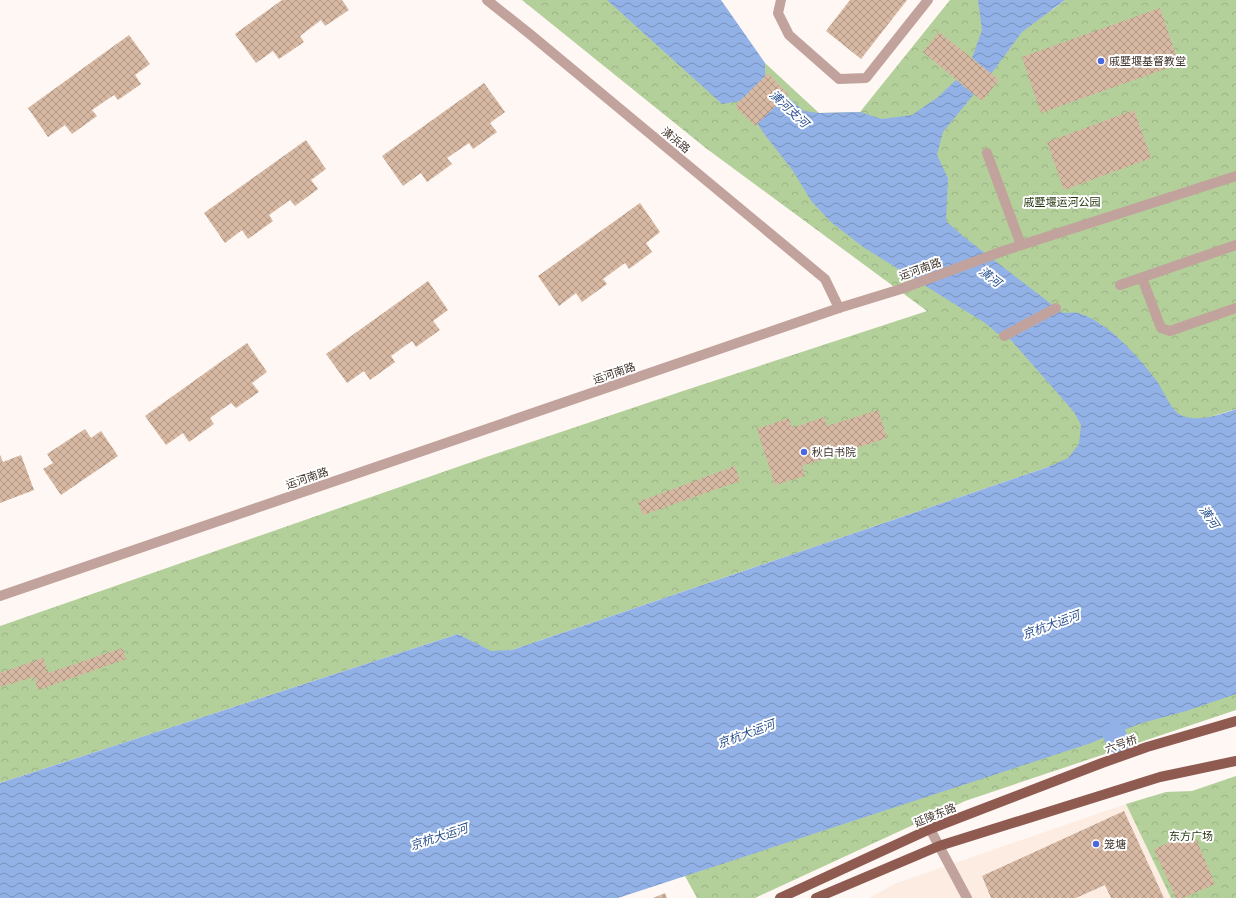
<svg xmlns="http://www.w3.org/2000/svg" width="1236" height="898" font-family="Poppins,'Noto Sans SC',sans-serif">
  <style>
    .built { fill: #fcece2 }
    .park { fill: url(#park-crowns) }
    .water { fill: url(#water-waves) }
    .lines { fill: none; stroke-linecap: round; stroke-linejoin: round }
    .canal { stroke: #92b2e7; stroke-width: 23 }
    .building { fill: url(#building-cross-hatch) }
    .minor { stroke: #c2a29c; stroke-width: 10 }
    .major { stroke: #8f5b51; stroke-width: 10 }
    .poi-dot { fill: #4a68dc; stroke: #fff; stroke-width: 1.5 }
    .labels { text-anchor: middle; stroke-width: 4; stroke-linejoin: round; paint-order: stroke }
    .poi-label { font-size: 11px; fill: #3f332b; stroke: #fff; text-anchor: start }
    .street-label { font-size: 11px; fill: #3f332b; stroke: #fff }
    .park-label { font-size: 11px; fill: #1e3006; stroke: #fff }
    .water-label { font-size: 12px; font-style: italic; fill: #2b5191; stroke: #fff }
  </style>
  <defs>
    <pattern id="park-crowns" width="20" height="18" patternUnits="userSpaceOnUse"><rect width="20" height="18" fill="#b3d09a"/><path d="M2 6a3 3 0 1 1 6 0M12 15a3 3 0 1 1 6 0" fill="none" stroke="#9bb385"/></pattern>
    <pattern id="water-waves" width="16" height="10" patternUnits="userSpaceOnUse"><rect width="16" height="10" fill="#92b2e7"/><path d="M0 5q4-4 8 0t8 0" fill="none" stroke="#7991bb"/></pattern>
    <pattern id="building-cross-hatch" width="8" height="8" patternUnits="userSpaceOnUse"><rect width="8" height="8" fill="#d7b8a3"/><path d="M0 0l8 8M0 8l8-8" fill="none" stroke="#b09685"/></pattern>
  </defs>
  <rect width="100%" height="100%" fill="#fef7f3"/>
  <path class="built" d="M1126 804 1171 898H869L897 883Z"/>
  <g class="park">
    <path d="M522 0H687L765 63 819 113 860 112 950 0H997L1052 10 1065 0H1236V409L1048 467 512 650 491 652 458 634 0 783V626L489 456 689 389 927 311 707 149Z"/>
    <path d="M1236 686V710L965 801 755 898H697L685 876Z"/>
    <path d="M1236 776V898H1171L1126 804 1166 792 1192 791Z"/>
  </g>
  <g class="water">
    <path d="M607 0H721L765 63V77L740 101 722 104Z"/>
    <path d="M978 0H1065L1022 32 991 74 972 58 982 30Z"/>
    <path d="M956 80 974 94 943 132 937 155 948 178 946 221 964 237 1063 313C1068 313 1074 312 1078 313 1108 322 1138 356 1156 380 1163 389 1171 412 1183 416 1200 422 1219 415 1236 409V694L1186 711 1142 723 1088 744 618 898H0V783L458 634 491 651 512 650 1048 467 1068 458 1079 444 1081 425 1074 412 1011 340 997 333 985 323 863 247 831 222 812 202 793 171 765 135 757 123 786 96 804 111 819 113 860 112 882 119 912 115 938 97Z"/>
  </g>
  <g class="lines">
    <path class="canal" d="M1114 734 1118 742"/>
  </g>
  <g class="building">
    <path d="M282 0H342L349 10 325 26 321 20 300 36 304 42 279 59 273 51 256 63 235 34Z"/>
    <path d="M850 0H907L861 59 826 31Z"/>
    <path d="M1160 8 1179 64 1041 113 1022 57Z"/>
    <path d="M939 32 999 80 982 101 923 52Z"/>
    <path d="M129 35 150 64 135 75 141 84 118 100 114 95 92 110 97 116 72 134 65 125 48 137 28 108Z"/>
    <path d="M768 73 788 94 755 126 735 106Z"/>
    <path d="M484 83 505 112 490 123 497 132 473 149 469 143 447 158 452 164 427 182 421 173 403 186 382 156Z"/>
    <path d="M1134 110 1151 158 1064 190 1047 142Z"/>
    <path d="M306 140 326 169 311 180 318 189 295 206 290 200 269 215 273 221 248 239 242 230 225 243 204 213Z"/>
    <path d="M640 203 660 232 646 243 652 252 629 269 625 263 603 279 607 284 582 302 576 293 559 306 538 276Z"/>
    <path d="M428 281 448 310 433 321 440 330 416 347 412 341 391 356 395 362 370 380 364 371 347 383 326 354Z"/>
    <path d="M247 343 267 372 252 383 259 392 236 408 231 403 210 418 214 424 189 442 183 433 166 445 145 416Z"/>
    <path d="M878 410 887 438 802 466 805 476 775 485 757 429 789 418 792 428 824 417 827 426Z"/>
    <path d="M85 429 91 438 101 431 118 456 61 495 43 469 53 463 47 454Z"/>
    <path d="M0 455 3 462 21 455 34 490 0 503Z"/>
    <path d="M735 466 740 481 643 515 638 502Z"/>
    <path d="M122 648 126 659 38 690 34 677 0 687V673L43 658 48 673Z"/>
    <path d="M1124 811 1164 898H1111L1105 885 1076 898H991L982 876Z"/>
    <path d="M1193 832 1215 884 1183 898H1176L1154 849Z"/>
    <path d="M665 893 667 898H653Z"/>
  </g>
  <g class="lines">
    <g class="minor">
      <path d="M487 0 531 35 825 279 839 308"/>
      <path d="M781 0 778 13 789 35 839 79 866 78 928 0"/>
      <path d="M987 153 1021 245"/>
      <path d="M1142 278 1161 328 1170 331 1236 308"/>
      <path d="M1120 285 1236 245"/>
      <path d="M1004 336 1056 308"/>
      <path d="M0 596 839 308 901 289 1003 251 1236 176"/>
      <path d="M930 829 967 898"/>
    </g>
    <g class="major">
      <path d="M780 898 930 829 1102 763 1147 747 1236 721"/>
      <path d="M816 898 939 846 1160 777 1236 761"/>
    </g>
  </g>
  <g class="poi-dot">
    <circle cx="1101" cy="61" r="4"/>
    <circle cx="804" cy="452" r="4"/>
    <circle cx="1096" cy="844" r="4"/>
  </g>
  <g class="labels">
    <g class="poi-label">
      <text x="1109" y="65">戚墅堰基督教堂</text>
      <text x="812" y="456">秋白书院</text>
      <text x="1104" y="848">笼塘</text>
    </g>
    <g class="street-label">
      <text transform="translate(676 140) rotate(40)" y="4">潢浜路</text>
      <text transform="translate(920 269) rotate(-20)" y="4">运河南路</text>
      <text transform="translate(614 373) rotate(-19)" y="4">运河南路</text>
      <text transform="translate(307 478) rotate(-19)" y="4">运河南路</text>
      <text transform="translate(1121 744) rotate(-19)" y="4">六号桥</text>
      <text transform="translate(935 815) rotate(-22)" y="4">延陵东路</text>
    </g>
    <g class="park-label">
      <text x="1062" y="206">戚墅堰运河公园</text>
      <text x="1191" y="840">东方广场</text>
    </g>
    <g class="water-label">
      <text transform="translate(789 109) rotate(43)" y="4">潢河支河</text>
      <text transform="translate(990 277) rotate(37)" y="4">潢河</text>
      <text transform="translate(1209 517) rotate(56)" y="4">潢河</text>
      <text transform="translate(1051 625) rotate(-20)" y="4">京杭大运河</text>
      <text transform="translate(746 734) rotate(-20)" y="4">京杭大运河</text>
      <text transform="translate(439 837) rotate(-18)" y="4">京杭大运河</text>
    </g>
  </g>
</svg>
